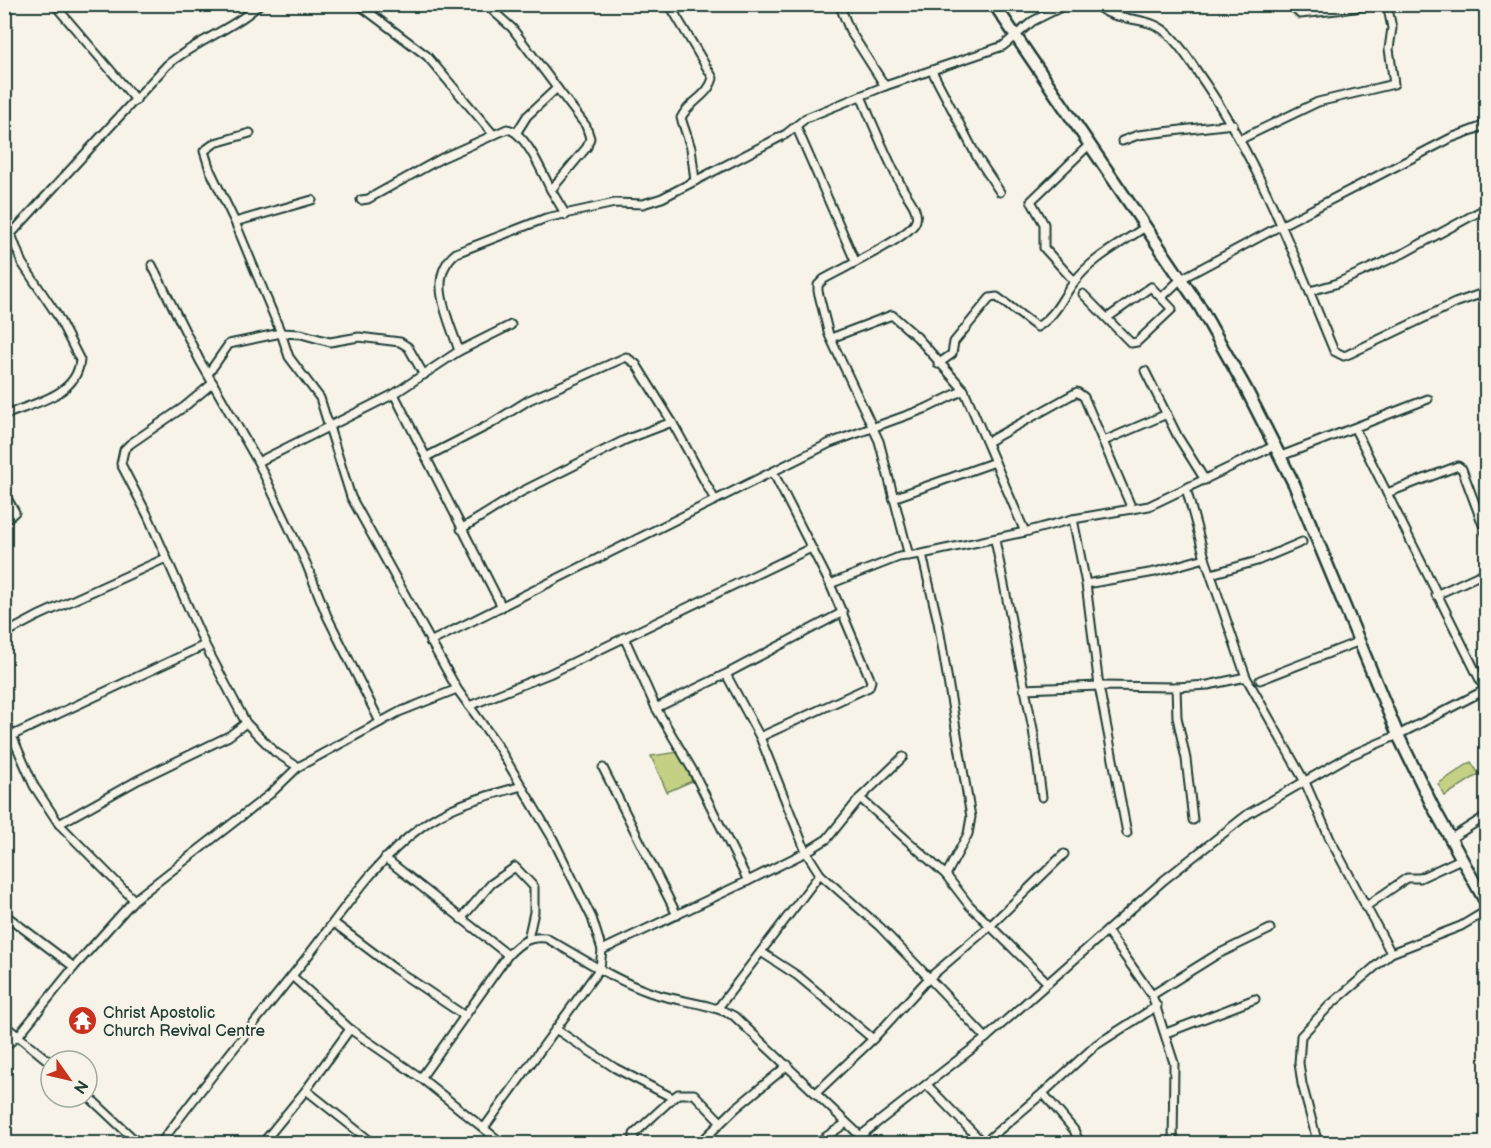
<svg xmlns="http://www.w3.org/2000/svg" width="1491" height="1148" font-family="'Balsamiq Sans',sans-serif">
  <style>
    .green { fill: #c4d185; stroke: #72875c; stroke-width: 1.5 }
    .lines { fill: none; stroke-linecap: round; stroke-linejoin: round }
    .street-casing { stroke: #1f3d34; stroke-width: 11 }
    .secondary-casing { stroke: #1f3d34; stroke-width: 15 }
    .street { stroke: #f7f3e8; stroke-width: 7 }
    .secondary { stroke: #f7f3e8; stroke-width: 10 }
    .labels { text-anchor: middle; stroke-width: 4.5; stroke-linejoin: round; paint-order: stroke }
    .poi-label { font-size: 16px; fill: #1f3d34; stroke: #f7f3e8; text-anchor: start }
  </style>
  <rect width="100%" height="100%" fill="#f7f3e8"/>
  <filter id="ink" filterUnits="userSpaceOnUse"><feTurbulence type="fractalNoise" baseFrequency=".0167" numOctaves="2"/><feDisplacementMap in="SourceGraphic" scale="12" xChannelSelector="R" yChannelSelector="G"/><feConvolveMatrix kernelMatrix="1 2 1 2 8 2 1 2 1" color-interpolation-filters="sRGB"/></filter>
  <g filter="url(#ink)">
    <g class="green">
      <path d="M679 752 692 781 667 792 651 756Z"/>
      <path d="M1471 762 1479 774 1445 796 1438 784Z"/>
    </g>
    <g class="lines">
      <defs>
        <g id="street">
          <path d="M61 4 59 10 136 100"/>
          <path d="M358 4 427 56 493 134"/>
          <path d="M669 4 713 78C708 97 688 102 681 118L691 148 695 181"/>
          <path d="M839 4 850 31 885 86"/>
          <path d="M1095 4C1115 24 1145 14 1166 32 1182 46 1193 66 1205 83 1261 166 1296 260 1334 351L1344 356 1349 354 1455 303 1486 292"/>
          <path d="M1290 4 1300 14 1355 8 1366 4"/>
          <path d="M492 10 512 28 557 88 527 116 517 132"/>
          <path d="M932 71 977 157 1000 192"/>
          <path d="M557 88 586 126 590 138 587 147 551 190 566 215"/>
          <path d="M861 96C874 127 887 159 903 189 908 198 921 212 915 223 906 239 843 268 824 279L818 285V291L829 335 879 441 909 556"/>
          <path d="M796 126 855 261"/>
          <path d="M1241 139 1318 102 1394 84 1389 49 1392 28 1387 4"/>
          <path d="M1122 141 1138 135 1233 124"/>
          <path d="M361 200 368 199 442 158 507 129C525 131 543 174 551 190"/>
          <path d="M235 222 312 200"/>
          <path d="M152 265 200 361 258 462 306 563 327 616 380 722"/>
          <path d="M1074 281 1044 248V224L1031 201 1089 145"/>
          <path d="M1310 291 1335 284 1404 253 1486 208"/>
          <path d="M1083 294 1131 343 1137 342 1172 309 1151 287 1107 318"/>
          <path d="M1162 297 1181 279 1280 226 1451 138 1486 125"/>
          <path d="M831 338 892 315 917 337 964 390"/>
          <path d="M459 351 511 325"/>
          <path d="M938 364 952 354 954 342 990 298 997 297 1037 327C1057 315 1062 297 1075 281 1092 258 1121 244 1145 227"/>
          <path d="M1145 371 1178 437 1205 480"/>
          <path d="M208 374 229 344 281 333 235 222 210 170 204 151 215 143 250 133"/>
          <path d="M424 375 408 347 400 342 359 337 330 342 301 334 281 333 289 357 320 398 351 497 457 689 496 743 553 839 592 918 602 950"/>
          <path d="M213 383 184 407 130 444 124 450 121 464 148 516 205 645 246 723 275 752 298 767"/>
          <path d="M394 394 502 607"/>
          <path d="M5 415C33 403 77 396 80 360L57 315 22 263 11 234 167 65C196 41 233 29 260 4"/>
          <path d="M1104 441 1167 414"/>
          <path d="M987 442 1077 392 1084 397 1132 509"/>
          <path d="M1281 456 1428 399"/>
          <path d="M426 457 489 425 529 400 626 357 636 364 672 422"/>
          <path d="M258 462 394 394 459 351C450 321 425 278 456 253L546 218 615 203 643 204 662 198 786 134 806 118 885 86 1003 46 1033 21 1067 4"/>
          <path d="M1186 488 1205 558 1246 677"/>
          <path d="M4 493 15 512 4 522"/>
          <path d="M1387 493 1458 466 1462 469 1486 533"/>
          <path d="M893 498 995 462"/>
          <path d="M461 529 521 492 625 440 672 422 715 500"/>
          <path d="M1025 532 1073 519 1149 506 1276 445"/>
          <path d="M995 540 1033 729 1042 797"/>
          <path d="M1211 574 1257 561 1302 542"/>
          <path d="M830 584 899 557 922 554"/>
          <path d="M1086 584 1155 572 1205 558"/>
          <path d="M1436 595 1486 572"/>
          <path d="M4 634 38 616 166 558"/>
          <path d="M624 637 656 708"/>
          <path d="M430 642 830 443 927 408 964 390 1025 532 922 554 938 622 971 817 968 834 946 875"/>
          <path d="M726 674 656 708 693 771 748 881 806 852 760 737 726 674 843 612"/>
          <path d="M1260 680 1360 641"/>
          <path d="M1176 687 1208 685 1246 677 1305 782 1330 839 1391 953"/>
          <path d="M1024 689 1099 686 1086 584 1073 519"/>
          <path d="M469 706 549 674 811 548"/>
          <path d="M4 718 34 786 59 824 134 900 74 967 4 914"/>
          <path d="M13 735 205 645"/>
          <path d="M760 737 869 687 871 681 830 584 773 472"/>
          <path d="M903 757 860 798 946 875 969 905 1048 983"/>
          <path d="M603 768 677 915"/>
          <path d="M59 824 138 780 229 736 246 723"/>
          <path d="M1127 833 1099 686 1176 687 1177 717 1186 759 1193 820"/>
          <path d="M1450 839 1486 816"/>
          <path d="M385 858 508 955"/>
          <path d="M134 900 270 794 298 767 399 712 457 689"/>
          <path d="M1365 907 1407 878H1420L1461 859"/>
          <path d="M461 919 491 884 515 867 534 887V912L528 939"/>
          <path d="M334 923 395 969 465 1016"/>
          <path d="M1107 931 1152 995"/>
          <path d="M761 952 798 976 873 1039"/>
          <path d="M292 976 350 1029 421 1078 503 1144"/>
          <path d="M718 1008 820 874"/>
          <path d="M4 1025 18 1036 74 967"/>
          <path d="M557 1030 615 1068 673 1098 634 1134V1144"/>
          <path d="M1166 1033 1255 999"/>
          <path d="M986 1038 929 978 990 926 1064 854"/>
          <path d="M4 1047 18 1036 51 1063"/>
          <path d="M421 1078 508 955C520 943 528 936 546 938 579 956 612 979 649 992 677 1002 708 1002 734 1016L869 1144"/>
          <path d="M928 1086 984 1144"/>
          <path d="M306 1090 374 1144"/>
          <path d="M816 1093 873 1039 929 978 880 927 820 874 806 852 827 839 860 798"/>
          <path d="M1043 1093 1096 1045 1157 1006"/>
          <path d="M87 1095 139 1144"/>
          <path d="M673 1098 678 1094H694L721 1122"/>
          <path d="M484 1128 600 968 602 950 748 881"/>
          <path d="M860 1136 986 1038 1164 880 1248 814 1349 756 1398 735 1485 690 1355 429"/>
          <path d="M984 1143 1043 1093 1074 1130 1080 1144"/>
          <path d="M160 1144C207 1080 258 1019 307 957 343 911 374 862 421 827 451 804 487 796 522 786"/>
          <path d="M262 1144 306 1090 350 1029"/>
          <path d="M699 1144 736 1108 788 1065"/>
          <path d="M815 1144 845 1124"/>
          <path d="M1173 1144 1174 1063 1152 995 1216 955 1270 929"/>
          <path d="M1318 1144 1302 1084 1299 1063 1301 1036 1329 1006 1391 953 1461 926 1486 911"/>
        </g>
        <path id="secondary" d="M994 4 1200 307 1246 389 1294 484 1398 735 1432 805 1486 903"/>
      </defs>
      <use href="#street" class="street-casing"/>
      <use href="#secondary" class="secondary-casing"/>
      <use href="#street" class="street"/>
      <use href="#secondary" class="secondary"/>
    </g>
  </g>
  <defs>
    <symbol id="temple-disc" viewBox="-11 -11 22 22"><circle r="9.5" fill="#c8321e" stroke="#f7f3e8"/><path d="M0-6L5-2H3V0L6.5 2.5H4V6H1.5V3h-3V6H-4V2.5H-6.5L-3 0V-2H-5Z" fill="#fff"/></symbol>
  </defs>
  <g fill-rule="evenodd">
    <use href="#temple-disc" x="66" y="1004" width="33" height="33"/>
  </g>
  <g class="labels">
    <g class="poi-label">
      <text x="103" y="1018">Christ Apostolic<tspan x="103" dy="18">Church Revival Centre</tspan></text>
    </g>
  </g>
  <rect width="1491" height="1148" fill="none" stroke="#f7f3e8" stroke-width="24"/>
  <rect x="12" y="12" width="1467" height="1124" fill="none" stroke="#1f3d34" stroke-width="2" filter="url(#ink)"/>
  <g transform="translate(69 1079) rotate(124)"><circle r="28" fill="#f7f3e8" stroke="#a1aaa0" stroke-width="1.5"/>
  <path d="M0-4.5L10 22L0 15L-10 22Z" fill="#c8321e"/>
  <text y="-9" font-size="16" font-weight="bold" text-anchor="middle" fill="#1f3d34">N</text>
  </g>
</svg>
